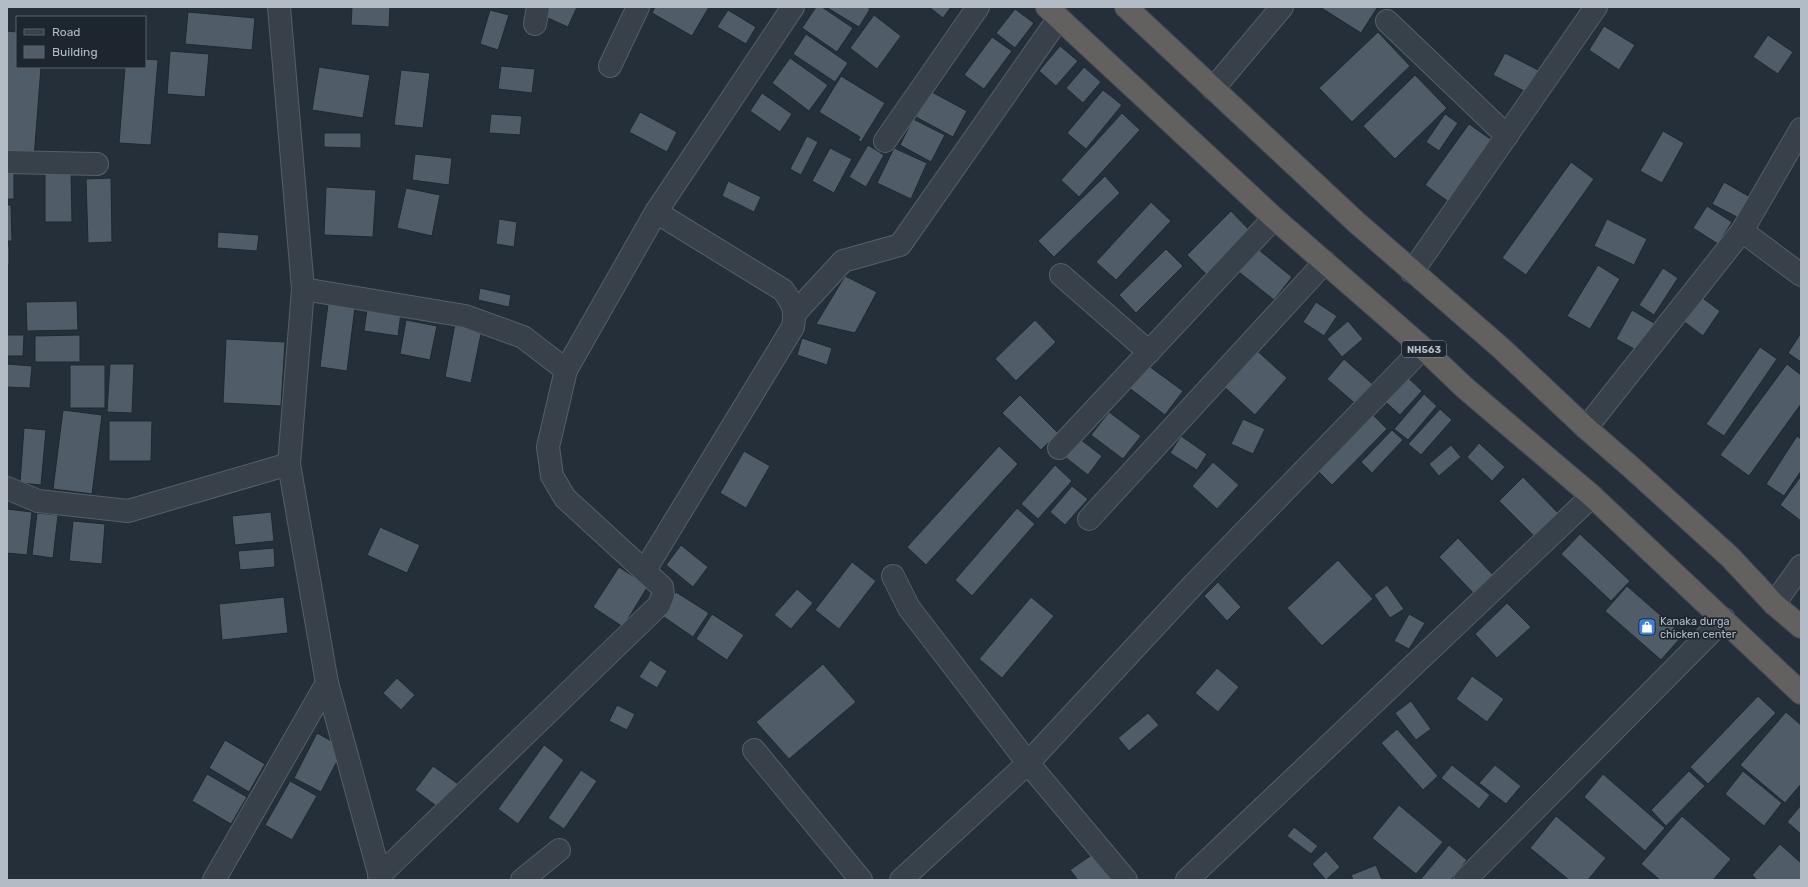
<svg xmlns="http://www.w3.org/2000/svg" width="1808" height="887" font-family="Rubik,sans-serif">
  <style>
    .building { fill: #505c67; stroke: #1f2830 }
    .lines { fill: none; stroke-linecap: round; stroke-linejoin: round }
    .minor-casing { stroke: #565f67; stroke-width: 24 }
    .trunk-casing { stroke: #434c54; stroke-width: 24 }
    .minor { stroke: #384149; stroke-width: 22 }
    .trunk { stroke: #626160; stroke-width: 22 }
    .labels { text-anchor: middle; stroke-width: 3.5; stroke-linejoin: round; paint-order: stroke }
    .shield { fill: #1d262e; stroke: #868f98; stroke-width: 1 }
    .shield-label { font-size: 10px; font-weight: bold; fill: #b3bcc5 }
    .poi-label { font-size: 11px; fill: #b3bcc5; stroke: #1d262e; text-anchor: start }
  </style>
  <rect width="100%" height="100%" fill="#252f39"/>
  <g class="building">
    <path d="M352 7H390L389 27 351 25Z"/>
    <path d="M543 7H577L568 27 539 14Z"/>
    <path d="M655 7H709L692 36 652 13Z"/>
    <path d="M816 7H822L853 28 837 52 802 28Z"/>
    <path d="M826 7H867L870 9 859 27Z"/>
    <path d="M929 7H951L943 18Z"/>
    <path d="M1320 7H1375L1377 8 1361 33Z"/>
    <path d="M1015 9 1034 23 1015 48 996 33Z"/>
    <path d="M490 10 509 15 498 50 480 44Z"/>
    <path d="M728 10 756 27 746 44 717 27Z"/>
    <path d="M188 12 255 18 252 50 185 44Z"/>
    <path d="M874 15 901 36 877 69 850 48Z"/>
    <path d="M1604 26 1635 45 1619 70 1589 50Z"/>
    <path d="M7 31 17 32V67H41L34 158 7 156Z"/>
    <path d="M1378 32 1410 66 1352 122 1319 88Z"/>
    <path d="M806 34 848 63 835 82 793 54Z"/>
    <path d="M1768 35 1793 52 1778 74 1753 57Z"/>
    <path d="M992 37 1012 51 984 89 964 75Z"/>
    <path d="M1060 46 1078 61 1056 86 1039 71Z"/>
    <path d="M170 51 209 54 205 97 167 94Z"/>
    <path d="M1505 53 1542 72 1530 94 1493 75Z"/>
    <path d="M790 58 828 85 809 111 772 83Z"/>
    <path d="M145 59 158 60 151 145 119 143 125 67H145Z"/>
    <path d="M501 66 535 69 532 93 498 89Z"/>
    <path d="M319 67 370 75 363 118 312 110Z"/>
    <path d="M1084 67 1101 82 1083 103 1066 88Z"/>
    <path d="M401 70 430 73 423 128 394 125Z"/>
    <path d="M1415 75 1447 108 1395 159 1363 126Z"/>
    <path d="M841 76 885 103 861 142 858 140 860 137 819 112Z"/>
    <path d="M1103 90 1122 105 1086 149 1067 133Z"/>
    <path d="M930 91 967 111 953 137 916 117Z"/>
    <path d="M762 93 792 114 780 132 750 111Z"/>
    <path d="M640 112 677 132 667 152 629 132Z"/>
    <path d="M1122 113 1140 130 1079 197 1061 180Z"/>
    <path d="M491 114 522 116 520 135 489 133Z"/>
    <path d="M1445 114 1458 123 1439 151 1426 142Z"/>
    <path d="M913 119 945 135 931 162 900 145Z"/>
    <path d="M1469 124 1496 143 1452 204 1425 185Z"/>
    <path d="M1663 131 1684 143 1662 183 1640 171Z"/>
    <path d="M324 133H361V148L324 147Z"/>
    <path d="M807 136 818 142 801 175 790 169Z"/>
    <path d="M868 145 884 155 866 187 849 177Z"/>
    <path d="M830 148 852 159 834 193 812 181Z"/>
    <path d="M894 148 927 163 911 199 877 183Z"/>
    <path d="M415 154 452 158 449 185 412 180Z"/>
    <path d="M1571 162 1594 179 1526 275 1502 258Z"/>
    <rect x="7" y="168" width="7" height="31"/>
    <path d="M45 172H71L72 222H45Z"/>
    <path d="M1105 176 1120 193 1054 257 1038 241Z"/>
    <path d="M111 178 112 242 88 243 86 179Z"/>
    <path d="M728 181 761 197 754 212 722 196Z"/>
    <path d="M1724 182 1750 197 1739 218 1712 204Z"/>
    <path d="M326 187 376 190 373 237 324 235Z"/>
    <path d="M406 188 440 195 432 236 397 228Z"/>
    <path d="M1151 202 1171 221 1116 280 1096 262Z"/>
    <path d="M7 205H11L12 241H7Z"/>
    <path d="M1707 206 1732 222 1718 244 1693 228Z"/>
    <path d="M1231 211 1254 235 1210 278 1187 255Z"/>
    <path d="M499 219 517 222 514 247 496 244Z"/>
    <path d="M1607 219 1647 239 1634 265 1594 246Z"/>
    <path d="M218 232 259 235 257 251 217 248Z"/>
    <path d="M1253 245 1292 277 1274 300 1234 268Z"/>
    <rect x="7" y="246" width="2" height="19"/>
    <path d="M1166 249 1183 266 1136 313 1119 295Z"/>
    <path d="M1598 265 1620 279 1590 329 1567 316Z"/>
    <path d="M1663 268 1678 278 1654 315 1639 305Z"/>
    <path d="M845 276 877 292 855 333 816 324Z"/>
    <path d="M480 288 511 295 509 307 478 300Z"/>
    <path d="M1700 296 1720 311 1703 336 1682 320Z"/>
    <path d="M77 301 78 330 27 331 26 302Z"/>
    <path d="M1316 302 1337 316 1324 336 1303 322Z"/>
    <path d="M328 304 355 307 347 371 320 367Z"/>
    <path d="M367 309 401 313 398 336 364 331Z"/>
    <path d="M1632 310 1654 323 1638 351 1616 339Z"/>
    <path d="M406 320 437 326 430 360 400 354Z"/>
    <path d="M1035 320 1056 342 1016 381 995 359Z"/>
    <path d="M1348 321 1363 339 1342 357 1327 339Z"/>
    <path d="M455 324 482 329 471 383 445 377Z"/>
    <path d="M1801 333V362L1788 353Z"/>
    <path d="M7 335H24L23 356H7Z"/>
    <path d="M80 335V362H35V336Z"/>
    <path d="M802 338 832 348 827 365 797 355Z"/>
    <path d="M226 339 285 342 281 406 223 403Z"/>
    <path d="M1252 346 1287 378 1255 415 1220 383Z"/>
    <path d="M1760 347 1777 359 1724 436 1706 424Z"/>
    <path d="M1344 359 1376 387 1359 407 1327 379Z"/>
    <path d="M1142 361 1183 391 1165 415 1124 384Z"/>
    <path d="M7 364 32 366 30 388 7 387Z"/>
    <path d="M110 364H134L132 413 107 412Z"/>
    <path d="M1787 364 1801 375V404L1749 476 1720 455Z"/>
    <rect x="70" y="365" width="35" height="43"/>
    <path d="M1403 373 1422 391 1400 415 1380 397Z"/>
    <path d="M1424 394 1437 406 1408 440 1394 429Z"/>
    <path d="M1020 395 1058 433 1041 450 1002 413Z"/>
    <path d="M1440 409 1452 420 1421 455 1408 444Z"/>
    <path d="M63 410 102 415 92 494 53 489Z"/>
    <path d="M1109 412 1141 436 1123 459 1091 435Z"/>
    <path d="M1372 414 1387 429 1332 485 1317 470Z"/>
    <path d="M1243 419 1265 429 1253 454 1231 444Z"/>
    <path d="M109 421H152L151 461H109Z"/>
    <path d="M24 428 46 430 41 485 20 483Z"/>
    <path d="M1392 430 1403 440 1372 473 1361 462Z"/>
    <path d="M1181 436 1207 454 1197 470 1170 453Z"/>
    <path d="M1797 436 1801 439V471L1784 496 1766 484Z"/>
    <path d="M1080 439 1102 456 1088 475 1065 457Z"/>
    <path d="M1479 443 1505 467 1492 481 1467 457Z"/>
    <path d="M1451 445 1461 457 1439 476 1429 464Z"/>
    <path d="M999 446 1018 464 926 565 907 547Z"/>
    <path d="M744 451 770 466 746 508 720 493Z"/>
    <path d="M1213 462 1239 485 1217 509 1192 486Z"/>
    <path d="M1055 465 1072 481 1038 519 1021 504Z"/>
    <path d="M1801 476V521L1780 505Z"/>
    <path d="M1523 477 1561 516 1537 539 1499 501Z"/>
    <path d="M1072 486 1088 499 1065 525 1050 512Z"/>
    <path d="M1017 508 1035 524 972 596 955 580Z"/>
    <path d="M7 509 32 512 27 555 7 553Z"/>
    <path d="M271 512 274 541 235 545 232 516Z"/>
    <path d="M37 513 58 515 53 558 32 555Z"/>
    <path d="M73 521 105 524 102 564 69 561Z"/>
    <path d="M380 527 420 545 407 573 367 555Z"/>
    <path d="M1580 534 1630 581 1611 601 1561 554Z"/>
    <path d="M1458 538 1496 578 1477 597 1439 557Z"/>
    <path d="M681 545 708 567 693 587 666 565Z"/>
    <path d="M274 548 275 567 240 570 238 551Z"/>
    <path d="M1338 560 1373 599 1322 646 1287 608Z"/>
    <path d="M852 562 876 581 839 629 815 610Z"/>
    <path d="M619 567 648 586 623 627 593 607Z"/>
    <path d="M1218 582 1241 607 1227 621 1204 596Z"/>
    <path d="M1387 585 1404 609 1390 618 1374 595Z"/>
    <path d="M1627 586 1683 635 1661 660 1605 611Z"/>
    <path d="M797 589 813 603 791 629 774 615Z"/>
    <path d="M676 592 709 613 693 637 661 615Z"/>
    <path d="M284 597 288 633 222 640 219 604Z"/>
    <path d="M1031 597 1054 616 1002 678 979 659Z"/>
    <path d="M1507 603 1531 627 1497 658 1475 634Z"/>
    <path d="M712 614 744 635 727 660 696 639Z"/>
    <path d="M1409 614 1425 623 1409 649 1394 641Z"/>
    <path d="M650 660 667 671 657 688 639 677Z"/>
    <path d="M823 664 856 702 789 759 756 722Z"/>
    <path d="M1217 668 1239 687 1218 712 1195 693Z"/>
    <path d="M1472 676 1504 699 1487 722 1456 699Z"/>
    <path d="M397 678 415 695 401 710 383 693Z"/>
    <path d="M1758 696 1776 713 1708 784 1690 767Z"/>
    <path d="M1411 701 1431 729 1416 740 1395 713Z"/>
    <path d="M617 705 635 714 627 730 609 721Z"/>
    <path d="M1786 712 1801 725V784L1785 803 1740 765Z"/>
    <path d="M1148 713 1159 725 1129 751 1118 738Z"/>
    <path d="M1397 729 1438 776 1423 790 1381 743Z"/>
    <path d="M317 733 344 748 321 792 294 778Z"/>
    <path d="M225 740 265 764 249 792 209 768Z"/>
    <path d="M544 745 564 760 518 824 498 809Z"/>
    <path d="M1452 765 1490 795 1479 809 1441 778Z"/>
    <path d="M1495 765 1521 786 1506 804 1479 783Z"/>
    <path d="M433 766 461 786 443 811 415 790Z"/>
    <path d="M581 770 597 781 564 829 548 818Z"/>
    <path d="M1689 771 1705 786 1666 826 1651 810Z"/>
    <path d="M1743 771 1782 803 1764 826 1725 794Z"/>
    <path d="M207 774 247 797 231 824 192 801Z"/>
    <path d="M1603 774 1665 828 1645 851 1584 797Z"/>
    <path d="M290 781 317 796 292 840 265 825Z"/>
    <path d="M1399 805 1443 842 1416 874 1372 838Z"/>
    <path d="M1801 805V834L1787 822Z"/>
    <path d="M1556 816 1606 858 1588 880H1569L1530 848Z"/>
    <path d="M1682 816 1731 859 1713 880H1660L1641 864Z"/>
    <path d="M1294 827 1318 846 1311 854 1287 836Z"/>
    <path d="M1780 844 1801 863V880H1757L1752 875Z"/>
    <path d="M1449 845 1467 860 1451 880H1420Z"/>
    <path d="M1326 851 1340 867 1326 880 1312 864Z"/>
    <path d="M1096 852 1114 878 1110 880H1078L1070 870Z"/>
    <path d="M1376 865 1382 880H1353L1351 875Z"/>
  </g>
  <g class="lines">
    <defs>
      <g id="minor">
        <path d="M279 7 303 289 289 464 327 683 381 880"/>
        <path d="M1387 21 1507 136"/>
        <path d="M535 24 538 7"/>
        <path d="M610 66 638 7"/>
        <path d="M1213 89 1282 7"/>
        <path d="M885 141 978 7"/>
        <path d="M7 162 97 164"/>
        <path d="M1742 231 1801 275"/>
        <path d="M1412 272 1596 7"/>
        <path d="M1061 275 1149 352"/>
        <path d="M303 289 465 316 523 337 566 370 548 447 552 476 565 498 662 587 663 595 659 605 379 876"/>
        <path d="M795 313 843 261 900 245 1059 18"/>
        <path d="M566 370 656 212 793 7"/>
        <path d="M1586 428 1742 231 1801 129"/>
        <path d="M1059 448 1274 218"/>
        <path d="M7 488 38 501 128 511 289 464"/>
        <path d="M1089 519 1325 262"/>
        <path d="M645 570 793 327C796 309 793 304 783 290L656 212"/>
        <path d="M893 576 909 608 1028 763 1126 880"/>
        <path d="M1774 604 1801 566"/>
        <path d="M754 750 861 880"/>
        <path d="M214 880 327 683"/>
        <path d="M522 880 559 850"/>
        <path d="M901 880 1028 763 1194 584 1423 348"/>
        <path d="M1187 880 1592 496"/>
        <path d="M1465 880 1724 619"/>
      </g>
      <g id="trunk">
        <path d="M1047 7 1274 218 1423 348 1465 388 1592 496 1801 693"/>
        <path d="M1126 7 1356 222 1501 348 1586 428 1632 468 1730 557 1774 604 1801 627"/>
      </g>
    </defs>
    <use href="#minor" class="minor-casing"/>
    <use href="#trunk" class="trunk-casing"/>
    <use href="#minor" class="minor"/>
    <use href="#trunk" class="trunk"/>
  </g>
  <defs>
    <symbol id="shop-square" viewBox="-11 -11 22 22"><rect x="-9" y="-9" width="18" height="18" rx="4" fill="#3f7fe0" stroke="#1d262e"/><path d="M-5-2.5h2.3a2.7 3.5 0 0 1 5.4 0H5L5.5 6h-11ZM-1.5-2.5h3a1.5 2.3 0 0 0-3 0Z" fill="#fff"/></symbol>
  </defs>
  <g fill-rule="evenodd">
    <use href="#shop-square" x="1637" y="617" width="20" height="20"/>
  </g>
  <g class="labels">
    <rect class="shield" x="1402" y="341" width="44" height="16" rx="3"/>
    <g class="shield-label">
      <text x="1424" y="353">NH563</text>
    </g>
    <g class="poi-label">
      <text x="1660" y="625">Kanaka durga<tspan x="1660" dy="13">chicken center</tspan></text>
    </g>
  </g>
  <rect width="1808" height="887" fill="none" stroke="#b3bcc5" stroke-width="16"/>
  <rect x="16" y="16" width="130" height="52" fill="#1d262e" stroke="#59626a"/>
  <rect x="24" y="29" width="20" height="6" fill="#384149" stroke="#59626a"/>
  <text x="52" y="36" font-size="12" fill="#b3bcc5">Road</text>
  <rect x="24" y="46" width="20" height="12" fill="#505c67" stroke="#59626a"/>
  <text x="52" y="56" font-size="12" fill="#b3bcc5">Building</text>
</svg>
